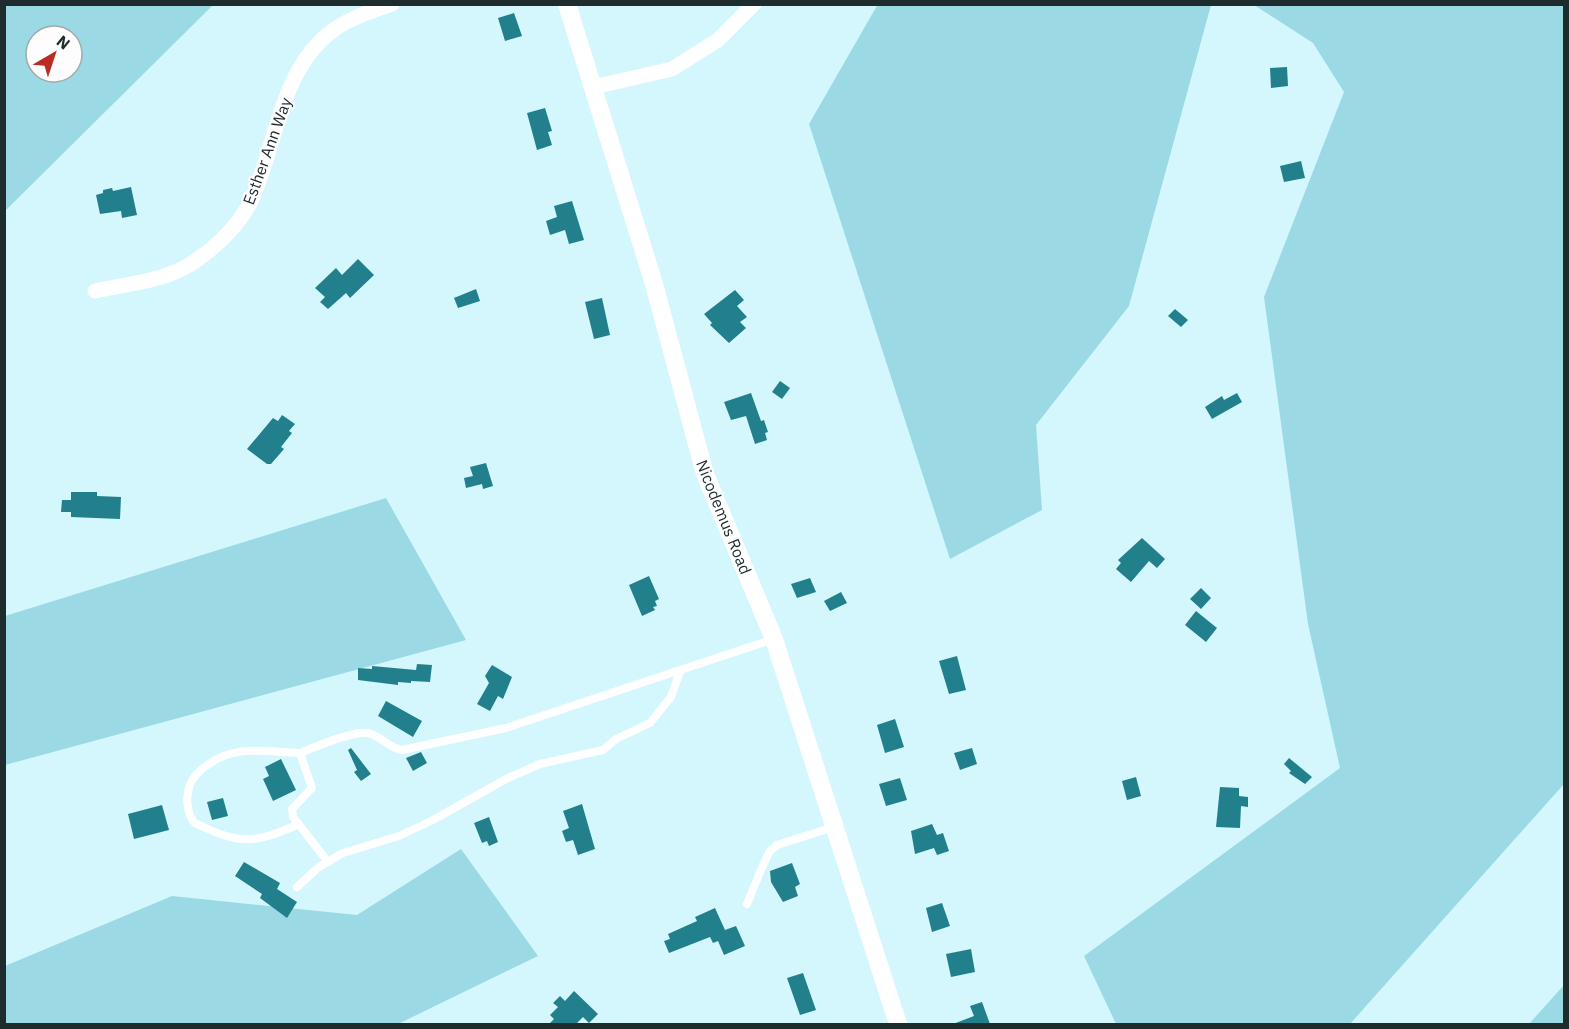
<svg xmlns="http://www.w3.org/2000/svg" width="1569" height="1029" font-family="'IBM Plex Sans',sans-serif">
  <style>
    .green { fill: #9bdae4; fill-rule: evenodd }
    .building { fill: #22808d }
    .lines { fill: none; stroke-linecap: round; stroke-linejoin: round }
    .service { stroke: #fff; stroke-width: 8 }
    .minor { stroke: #fff; stroke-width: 15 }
    .tertiary { stroke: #fff; stroke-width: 18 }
    .labels { text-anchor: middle; stroke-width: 4.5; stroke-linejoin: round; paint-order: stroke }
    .street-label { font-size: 16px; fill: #1e2c2e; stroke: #fdfdfd }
  </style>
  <rect width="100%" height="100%" fill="#d3f7fd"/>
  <g class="green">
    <path d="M5 4H213V5L5 211ZM36 36H72V72H36Z"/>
    <path d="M878 4 1211 5 1129 306 1036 425 1042 510 950 559 809 124Z"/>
    <path d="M1254 5H1564V784L1350 1024H1116L1084 956 1340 768 1308 624 1264 297 1344 92 1313 43Z"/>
    <path d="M386 498 466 640 5 765V616Z"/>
    <path d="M461 849 538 956 398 1024H5V966L172 896 357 915Z"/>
    <path d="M1564 985V1024H1529Z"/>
  </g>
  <g class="building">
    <path d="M514 13 522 36 505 41 498 18Z"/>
    <path d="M1287 67 1288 86 1271 88 1270 68Z"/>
    <path d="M545 108 552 131 548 132 552 145 537 150 527 113Z"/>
    <path d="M1301 161 1305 178 1284 182 1280 166Z"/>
    <path d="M131 187 137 215 122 218 121 211 100 214 96 195 103 193V190L112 188 113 191Z"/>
    <path d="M572 201 584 240 569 244 565 230 550 235 546 221 557 217 554 206Z"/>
    <path d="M358 259 374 275 350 298 346 293 328 309 320 302 325 297 315 288 336 268 342 275Z"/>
    <path d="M476 289 480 301 458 308 454 298Z"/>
    <path d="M735 290 744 300 737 306 747 317 740 322 746 328 729 343 710 325 712 323 704 314Z"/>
    <path d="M602 298 610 335 594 339 585 302Z"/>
    <path d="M1175 309 1188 320 1181 327 1168 316Z"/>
    <path d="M780 381 790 388 782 399 772 392Z"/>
    <path d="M751 393 761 421 764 420 768 432 765 433 767 440 755 444 746 416 731 420 724 402Z"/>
    <path d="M1237 393 1242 402 1212 419 1205 407 1222 396 1224 400Z"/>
    <path d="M282 415 295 424 289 431 292 433 281 447 284 449 271 464H267L247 449 273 418 278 421Z"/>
    <path d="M486 463 493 486 483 489 482 484 466 488 464 478 473 476 470 467Z"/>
    <path d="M71 492H97V496L121 497 120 519 71 517V512H61L62 500H71Z"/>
    <path d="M1142 538 1165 559 1157 568 1149 561 1131 582 1116 569 1121 563 1118 560Z"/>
    <path d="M649 576 659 599 655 601 657 606 653 607 655 610 642 616 629 585Z"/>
    <path d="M810 578 816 592 797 598 791 584Z"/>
    <path d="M1201 588 1211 598 1201 609 1190 599Z"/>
    <path d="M841 592 847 603 830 611 824 601Z"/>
    <path d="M1196 611 1217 628 1206 642 1185 625Z"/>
    <path d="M957 656 966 690 949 694 939 661Z"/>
    <path d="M417 664 432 665 430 682 411 681V683L398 682V685L358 680V668L372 669V666L416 670Z"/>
    <path d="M492 665 512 677 503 699 498 696 490 711 477 704 489 683 485 676Z"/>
    <path d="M386 701 422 721 413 737 378 716Z"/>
    <path d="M895 719 904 747 885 753 877 725Z"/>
    <path d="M351 748 371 774 361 781 354 772 357 770 348 750Z"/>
    <path d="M972 748 977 764 960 770 954 753Z"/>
    <path d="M421 752 427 763 413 771 406 758Z"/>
    <path d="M1289 758 1312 777 1305 784 1289 773 1291 771 1284 764Z"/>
    <path d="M281 759 296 790 273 801 263 779 269 776 265 767Z"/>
    <path d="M1136 777 1141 796 1127 800 1122 781Z"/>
    <path d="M900 778 907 800 886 806 879 784Z"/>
    <path d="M1220 787 1239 788V796L1248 797V807L1241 806 1240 828 1216 827Z"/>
    <path d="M223 798 228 816 212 820 207 802Z"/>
    <path d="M582 804 595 849 578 855 573 840 566 842 562 831 569 828 563 811Z"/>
    <path d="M162 805 169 830 134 839 128 814Z"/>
    <path d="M489 817 498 842 489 846 487 841 482 843 474 823Z"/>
    <path d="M932 824 937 835 943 833 949 851 937 855 934 848 915 854 911 831Z"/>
    <path d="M244 862 280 883 277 889 297 902 287 918 260 898 262 894 235 876Z"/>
    <path d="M792 863 800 884 795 887 798 896 783 902 771 882 770 871Z"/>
    <path d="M942 903 950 926 932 932 926 908Z"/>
    <path d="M715 908 725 930 736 926 745 946 724 955 718 941 713 943 710 937 669 953 664 941 670 939 668 934 697 921 695 917Z"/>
    <path d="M971 949 975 972 951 977 946 954Z"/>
    <path d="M803 973 816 1010 800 1015 787 978Z"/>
    <path d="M574 991 598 1014 589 1023 583 1017 576 1024H549L554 1019 550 1015 558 1007 553 1003 560 996 565 1001Z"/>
    <path d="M982 1002 990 1024H953L974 1016 970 1006Z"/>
  </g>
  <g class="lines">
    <g class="service">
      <path d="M299 824C254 844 240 845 195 823 188 816 186 802 188 792 189 784 195 775 202 769 233 743 262 752 300 753"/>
      <path d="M328 862 293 817 292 809 312 788 300 753C315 747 354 730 368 733 381 736 389 748 402 750L506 728 774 639"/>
      <path d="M297 887 319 867 343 853 399 836 433 820 506 779 540 764 603 750 616 739 650 723 671 697 680 672"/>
      <path d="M747 904 763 865 770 851 777 845 834 827"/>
    </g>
    <g class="minor">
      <path d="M594 87 672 69 718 40 754 4"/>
      <path d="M95 291C127 284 166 281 194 262 217 246 240 224 252 199 276 145 280 75 327 35 346 19 369 12 392 4"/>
    </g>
    <path class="tertiary" d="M567 4 654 284 705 474 774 639 898 1024"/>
  </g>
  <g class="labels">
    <g class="street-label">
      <text transform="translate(267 151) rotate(-70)" y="6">Esther Ann Way</text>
      <text transform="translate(724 517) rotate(68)" y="6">Nicodemus Road</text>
    </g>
  </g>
  <rect width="1569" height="1029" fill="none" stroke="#1e2c2e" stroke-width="12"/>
  <g transform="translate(54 54) rotate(39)"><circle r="28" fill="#fdfdfd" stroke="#a4a9aa" stroke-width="1.5"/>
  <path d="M0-4.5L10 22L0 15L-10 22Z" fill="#bb2d24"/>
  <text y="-9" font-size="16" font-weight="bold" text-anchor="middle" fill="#1e2c2e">N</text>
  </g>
</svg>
